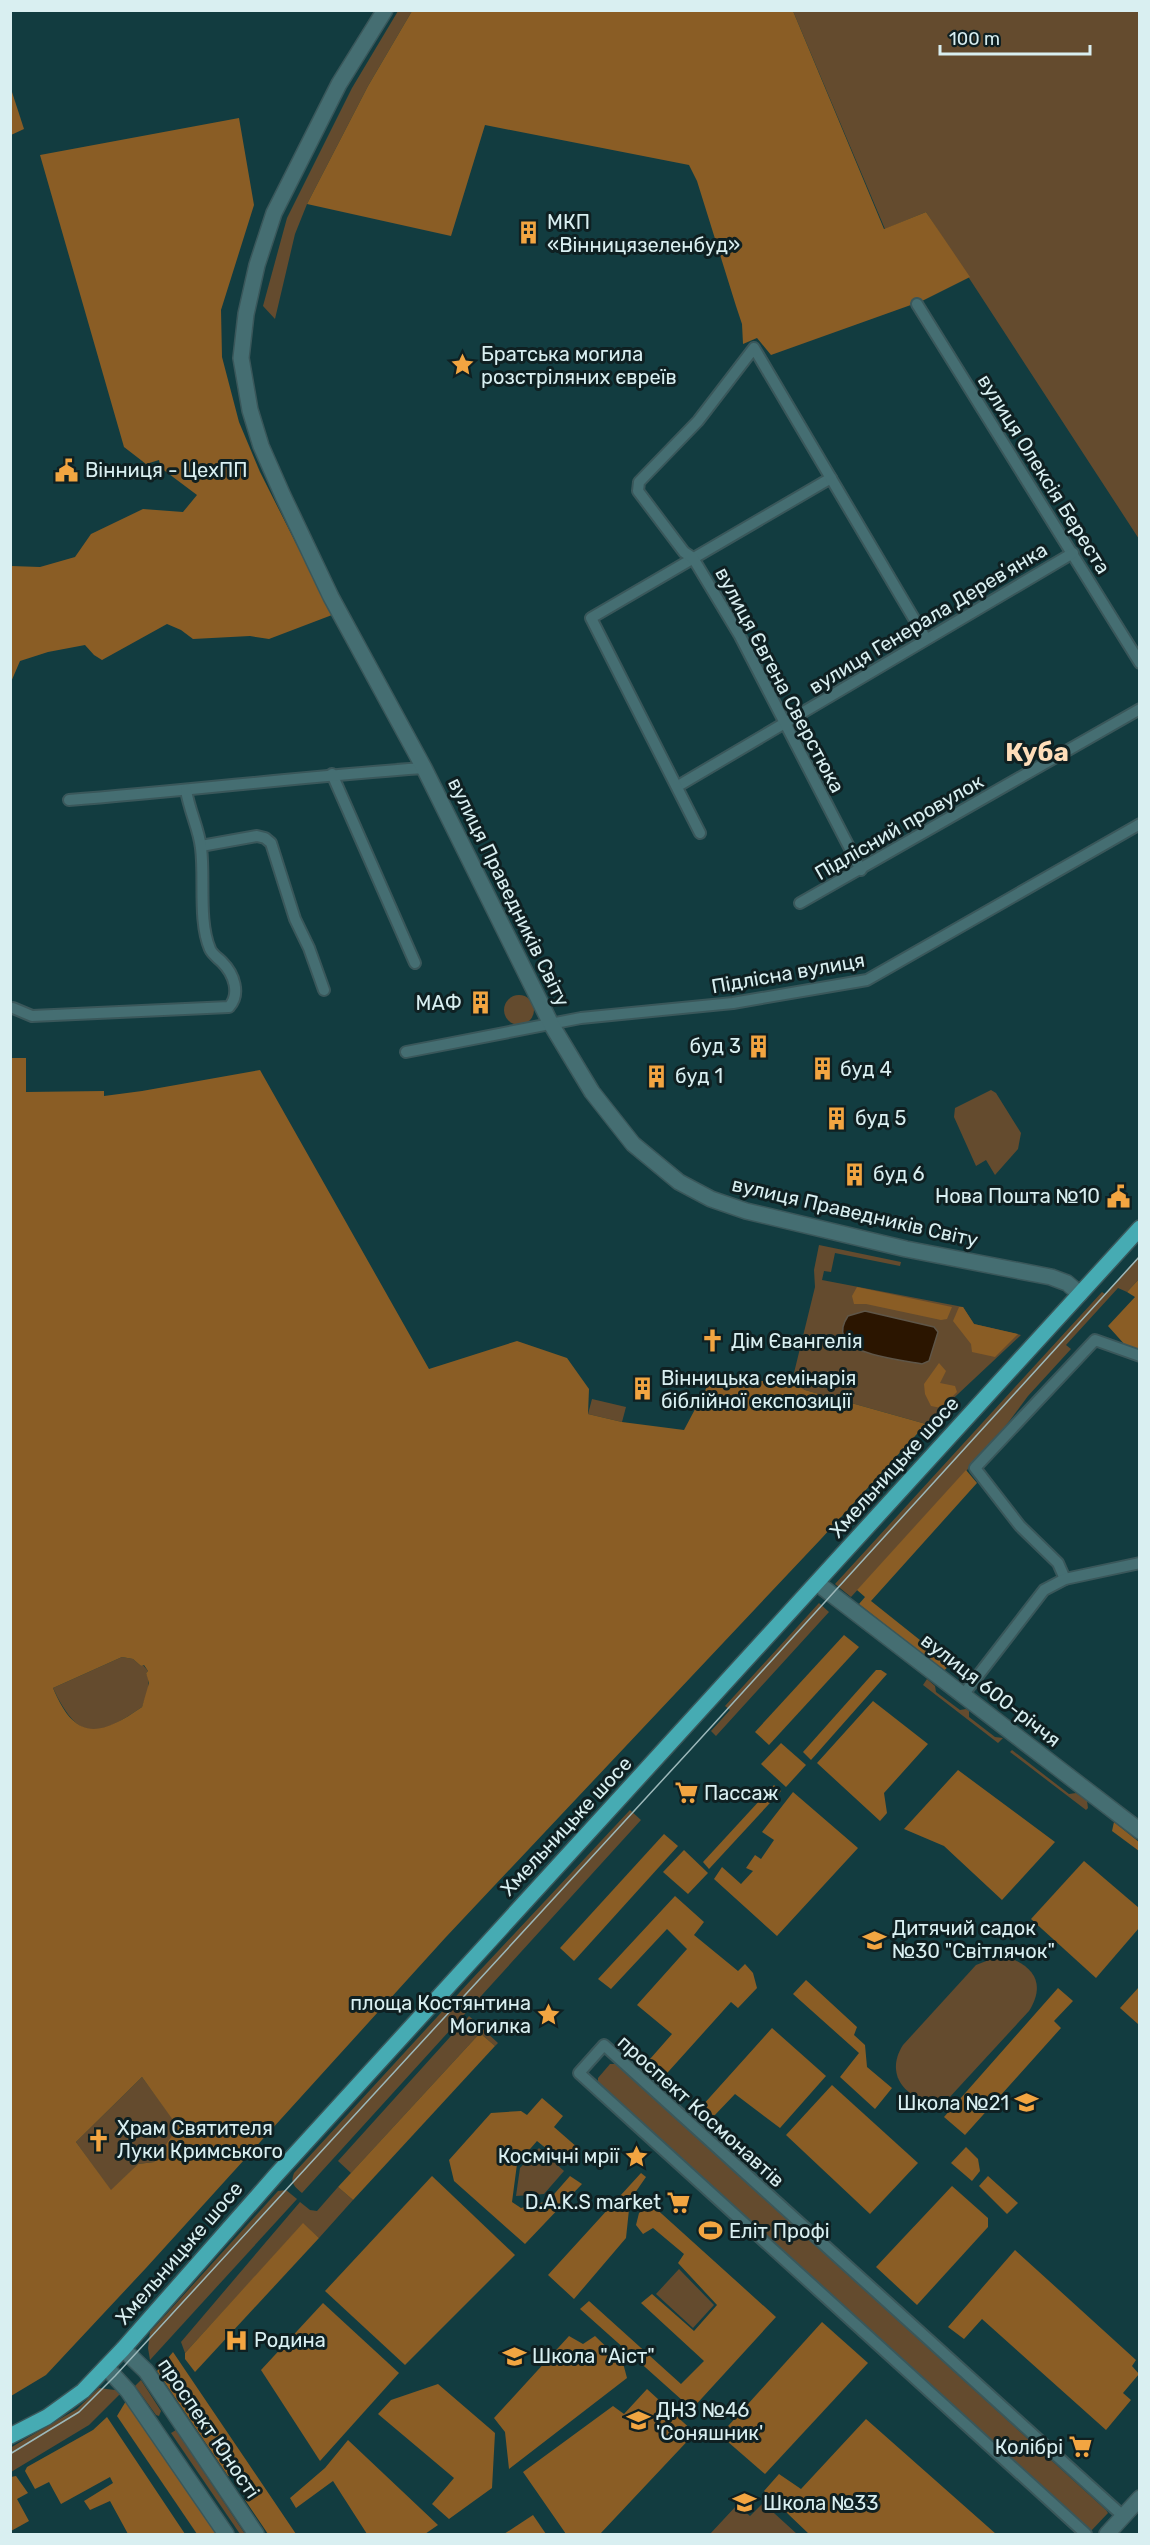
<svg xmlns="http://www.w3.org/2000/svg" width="1150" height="2545" font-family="Rubik,sans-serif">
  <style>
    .green { fill: #644b2e }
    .forest { fill: #8a5d25; fill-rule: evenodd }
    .water { fill: #2b1500; stroke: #5f5648; stroke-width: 1.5 }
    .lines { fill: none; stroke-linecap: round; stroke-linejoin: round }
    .street-casing { stroke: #3a575a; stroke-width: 14 }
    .secondary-casing { stroke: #3a575a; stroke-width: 18 }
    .primary-casing { stroke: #3a575a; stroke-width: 18 }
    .street { stroke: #456e72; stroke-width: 10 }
    .secondary { stroke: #456e72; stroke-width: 15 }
    .primary { stroke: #46abb3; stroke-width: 15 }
    .tram { stroke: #9cb8ba; stroke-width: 1.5 }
    .labels { text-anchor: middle; stroke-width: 6; stroke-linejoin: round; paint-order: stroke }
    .poi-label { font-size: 20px; fill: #d9eff1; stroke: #0f2022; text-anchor: start }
    .street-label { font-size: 20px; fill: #d9eff1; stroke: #0f2022 }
    .district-label { font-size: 26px; font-weight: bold; fill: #feddb9; stroke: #0f2022 }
  </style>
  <rect width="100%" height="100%" fill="#123c40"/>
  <g class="green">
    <path d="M398 11H412L368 86 307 204 295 234 275 319 263 306 287 218 352 88Z"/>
    <path d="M793 11H1139V539L926 212 885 229Z"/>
    <circle cx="519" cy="1010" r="15"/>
    <path d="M991 1090 996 1093 1021 1133 1018 1149 995 1175 986 1160 976 1166 954 1117 955 1108Z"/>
    <path d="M819 1245 901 1262 900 1266 835 1253 831 1272 824 1271 822 1280 963 1307 974 1324 1021 1335 926 1424 805 1390 792 1381 815 1287 814 1270Z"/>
    <path d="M1139 1256V1279L1127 1292 1118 1288 1066 1345 1071 1349 1028 1396 999 1435 851 1597 835 1584 1102 1292 1105 1294Z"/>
    <path d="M592 1399 626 1407 622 1422 588 1414Z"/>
    <path d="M819 1603 829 1612 716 1736 711 1731 730 1710 725 1706Z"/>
    <path d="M122 1657 133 1659 141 1666 143 1665 148 1671 146 1673C152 1684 146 1696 142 1707 96 1739 78 1741 53 1688Z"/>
    <path d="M927 1679 935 1686 936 1692 960 1710 966 1709 969 1711V1717L995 1737 1003 1738 998 1743 923 1685Z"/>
    <path d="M1012 1750 1069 1794 1076 1793 1087 1801 1088 1808 1086 1810 1010 1752Z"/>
    <path d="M630 1810 641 1820 302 2193C294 2186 290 2183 294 2173L471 1980Z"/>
    <path d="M1008 1957C1036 1968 1045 1985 1029 2011L948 2099C914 2108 881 2079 903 2045L976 1965 994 1958Z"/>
    <path d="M469 2016 498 2043 495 2046 480 2033 351 2173 338 2161Z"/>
    <path d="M610 2064H617L1106 2510 1108 2513 1091 2531 598 2085V2078Z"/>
    <path d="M142 2077 179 2127 154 2162 138 2164 111 2191 76 2142Z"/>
    <path d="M539 2148 564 2171 544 2194 516 2196 520 2168Z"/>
    <path d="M338 2187 353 2200 319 2238 303 2224 185 2353 181 2342 300 2202 310 2210 317 2211Z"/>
    <path d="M286 2190 297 2199 150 2360 148 2348 150 2332 278 2191Z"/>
    <path d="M679 2269 714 2305 693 2328 656 2294Z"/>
    <path d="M141 2380 161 2411 159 2416 156 2415 135 2386Z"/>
    <path d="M99 2388 115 2390 121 2393 89 2425 11 2472 10 2448 77 2409Z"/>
    <path d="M176 2430 245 2534H240L171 2433Z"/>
    <path d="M763 2503 797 2534H710L737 2505 750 2516Z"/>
  </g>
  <g class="forest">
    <path d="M412 11H793L884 229 926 212 970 277 922 301 771 355 757 338 743 344 742 324 736 306 697 181 689 165 485 125 451 236 307 204 368 86Z"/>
    <path d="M11 89 24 129 11 135H10Z"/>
    <path d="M239 118 254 205 221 310 222 357 239 422 260 472 332 615 269 639 250 636 193 639 181 630 167 624 102 660 94 655 85 645 48 652 20 661 11 682V566L40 567 75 557 91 534 143 509 183 512 197 495 161 468 159 460 146 464 124 447 40 155Z"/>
    <path d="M11 1058H26V1092L104 1091V1096L142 1091 260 1070 429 1369 517 1341 567 1358 589 1389 588 1414 622 1422 684 1430 710 1381H792L805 1390 926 1424 821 1539 446 1937 146 2268 46 2375 11 2396ZM122 1657 133 1659 141 1666 144 1665 148 1671 146 1673 149 1683 142 1707C99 1737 75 1741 53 1688ZM142 2077 178 2127 154 2162 138 2164 111 2190 76 2142Z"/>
    <path d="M1139 1279V1356H1135L1108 1326 1135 1297 1127 1292Z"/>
    <path d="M857 1287 952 1307 947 1319 941 1320 866 1304H854L852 1296Z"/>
    <path d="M959 1307H963L974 1324 1018 1334 995 1357 972 1352 971 1344 953 1321Z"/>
    <path d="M939 1363 946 1371 940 1383 955 1386 957 1392 941 1408 931 1406 925 1394 924 1384Z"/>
    <path d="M966 1470 977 1483 871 1601 950 1664 944 1671 859 1604 865 1597 857 1590Z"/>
    <path d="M844 1635 859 1647 769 1745 755 1732Z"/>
    <path d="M876 1670H881L887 1674 811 1760 803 1752Z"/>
    <path d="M873 1701 928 1744 884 1793 887 1813 880 1821 817 1763Z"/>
    <path d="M781 1743 806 1765 786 1787 761 1764Z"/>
    <path d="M958 1770 1055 1842 1002 1900 944 1846 904 1829Z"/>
    <path d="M774 1785 781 1791 709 1869 703 1862Z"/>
    <path d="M793 1792 858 1848 777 1936 714 1879 722 1867 741 1884 753 1871 746 1868 755 1855 761 1859 774 1840 762 1832Z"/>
    <path d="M1114 1822 1139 1842V1851L1112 1831Z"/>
    <path d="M664 1834 678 1846 574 1961 560 1948Z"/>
    <path d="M684 1850 708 1873 688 1894 663 1872Z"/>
    <path d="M1084 1861 1139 1908V1928L1096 1978 1031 1919Z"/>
    <path d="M675 1896 704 1922 694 1935 738 1971 745 1964 753 1973 757 1988 738 2008 731 2002 660 2081 643 2067 672 2034 637 2005 687 1949 667 1929 611 1989 598 1979Z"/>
    <path d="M806 1980 857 2027 854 2035 865 2045 867 2067 892 2088 875 2109 840 2077 859 2053 793 1994Z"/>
    <path d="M1139 1987V2022L1138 2024 1120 2008Z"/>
    <path d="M1058 1988 1073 2001 1054 2021 1061 2028 965 2135 944 2117Z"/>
    <path d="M772 2028 826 2076 780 2128 735 2094 714 2116 702 2106Z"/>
    <path d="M480 2033 495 2046 353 2200 338 2187Z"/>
    <path d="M832 2085 918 2163 870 2214 786 2135Z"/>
    <path d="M542 2098 563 2116 554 2127 578 2148 564 2163 537 2141 517 2164 512 2202 521 2208 548 2201 570 2176 582 2184 525 2244 454 2181 449 2160 491 2113 521 2111 527 2115Z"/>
    <path d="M966 2147 978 2159 980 2171 972 2181 951 2163Z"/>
    <path d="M641 2173 646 2177 630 2200 626 2238 574 2299 548 2275Z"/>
    <path d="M432 2176 515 2255 405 2365 325 2291Z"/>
    <path d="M988 2176 1018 2203 1007 2214 979 2186Z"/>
    <path d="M952 2186 988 2218V2227L917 2305 876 2267Z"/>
    <path d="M652 2205 776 2317 692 2409 580 2309 589 2301 681 2384 704 2361 641 2303 652 2294 694 2331 717 2305 678 2263 684 2254 653 2228 643 2234 636 2225 639 2213Z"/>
    <path d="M303 2223 319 2238 195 2372 185 2359V2353Z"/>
    <path d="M1015 2250 1136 2360 1132 2366 1139 2374 1123 2393 1131 2400 1106 2430 982 2319 964 2339 948 2327Z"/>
    <path d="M323 2303 399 2373 320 2461 261 2370Z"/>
    <path d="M822 2322 868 2363 765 2474 720 2435Z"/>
    <path d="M569 2336 583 2344 595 2336 623 2363 627 2378 509 2469 505 2432 494 2418Z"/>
    <path d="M173 2352 296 2534H268L245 2500 251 2493 241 2478 228 2476 157 2371Z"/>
    <path d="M438 2384 495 2433 492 2488 449 2519 432 2504 454 2478 378 2414 391 2400Z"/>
    <path d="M647 2389 695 2433 600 2534H566L523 2472 613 2406 624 2414Z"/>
    <path d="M126 2401 216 2534H197L117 2416Z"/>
    <path d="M107 2417 185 2534H128L110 2501 90 2510 84 2501 113 2483 110 2477 61 2504 49 2482 35 2489 25 2471 27 2467 93 2430Z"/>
    <path d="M866 2419 996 2534H809L764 2491 779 2474 801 2489Z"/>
    <path d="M348 2440 438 2525 425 2534H367L333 2481 296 2508 290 2498 325 2468Z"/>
    <path d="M16 2476 28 2493 17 2499 29 2521 11 2531V2477Z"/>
    <path d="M533 2515 546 2534H504Z"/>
  </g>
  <path class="water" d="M865 1311 934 1327 938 1332 929 1361 922 1364C898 1359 822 1354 848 1316Z"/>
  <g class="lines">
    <defs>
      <g id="street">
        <path d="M917 304 1140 663"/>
        <path d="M332 774 415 963"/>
        <path d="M678 786 1073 553"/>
        <path d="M69 800C188 791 306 776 424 768"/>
        <path d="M700 833 591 618 831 478"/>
        <path d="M201 846 257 836 265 838 271 843 295 919 309 948 324 990"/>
        <path d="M861 870 740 636 693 558 684 552 638 491 639 482 698 421 754 348 926 639"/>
        <path d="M800 903 1140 709"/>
        <path d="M13 1008 32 1016 229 1007C241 994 234 974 222 962 218 958 212 954 210 949 198 921 205 878 201 848 199 829 189 810 186 790"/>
        <path d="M406 1052 581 1018 733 1003 867 980 1140 824"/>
        <path d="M1065 1579 1058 1563 1020 1526 975 1468 1095 1340 1140 1356"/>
        <path d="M963 1695 1044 1590 1065 1579 1140 1563"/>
        <path d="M1086 2534 579 2073 604 2045 1123 2516"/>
      </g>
      <g id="secondary">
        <path d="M385 10 339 84 274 213 257 265 246 314 241 358 250 410 261 446 283 496 331 597 424 768 551 1024 592 1092 633 1144 679 1182 711 1199 746 1211 906 1249 1051 1277 1067 1283 1080 1294"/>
        <path d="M817 1583 1140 1831"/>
        <path d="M123 2349 146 2371 256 2534"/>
        <path d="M106 2367 128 2391 226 2534"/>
        <path d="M1107 2534 1140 2498"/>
      </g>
      <path id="primary" d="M10 2436 47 2417 83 2391 123 2349 276 2175 1140 1228"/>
    </defs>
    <use href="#street" class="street-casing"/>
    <use href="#secondary" class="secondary-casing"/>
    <use href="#primary" class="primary-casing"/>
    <use href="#street" class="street"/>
    <use href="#secondary" class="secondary"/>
    <use href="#primary" class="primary"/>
    <path class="tram" d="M10 2454 79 2412 115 2376 691 1749 1140 1256"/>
  </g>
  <defs>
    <symbol id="building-bare" viewBox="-9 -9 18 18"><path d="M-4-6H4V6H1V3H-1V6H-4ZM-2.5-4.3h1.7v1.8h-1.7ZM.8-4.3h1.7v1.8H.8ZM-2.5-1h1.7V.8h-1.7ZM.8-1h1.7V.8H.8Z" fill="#f2a541" stroke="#0f2022" stroke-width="2.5" paint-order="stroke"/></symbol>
    <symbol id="sight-bare" viewBox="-9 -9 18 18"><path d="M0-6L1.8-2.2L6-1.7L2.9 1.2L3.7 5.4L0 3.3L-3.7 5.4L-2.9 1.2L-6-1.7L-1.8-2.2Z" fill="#f2a541" stroke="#0f2022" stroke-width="2.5" paint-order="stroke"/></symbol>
    <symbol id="civic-bare" viewBox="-9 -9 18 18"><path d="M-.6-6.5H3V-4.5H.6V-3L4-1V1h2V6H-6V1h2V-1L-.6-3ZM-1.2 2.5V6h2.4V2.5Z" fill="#f2a541" stroke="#0f2022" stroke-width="2.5" paint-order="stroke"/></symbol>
    <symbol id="church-bare" viewBox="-9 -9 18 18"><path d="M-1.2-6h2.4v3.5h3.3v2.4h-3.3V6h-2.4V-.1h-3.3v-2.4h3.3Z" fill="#f2a541" stroke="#0f2022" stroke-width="2.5" paint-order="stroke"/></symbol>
    <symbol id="supermarket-bare" viewBox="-9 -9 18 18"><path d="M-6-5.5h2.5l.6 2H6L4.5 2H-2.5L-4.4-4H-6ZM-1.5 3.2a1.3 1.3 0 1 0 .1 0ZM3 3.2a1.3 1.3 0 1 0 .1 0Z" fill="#f2a541" stroke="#0f2022" stroke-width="2.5" paint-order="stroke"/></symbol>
    <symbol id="school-bare" viewBox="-9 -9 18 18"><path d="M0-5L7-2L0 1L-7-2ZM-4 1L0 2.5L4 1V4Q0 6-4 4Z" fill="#f2a541" stroke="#0f2022" stroke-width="2.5" paint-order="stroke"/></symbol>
    <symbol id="stadium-bare" viewBox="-9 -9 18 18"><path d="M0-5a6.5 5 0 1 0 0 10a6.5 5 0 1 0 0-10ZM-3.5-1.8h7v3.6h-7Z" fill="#f2a541" stroke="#0f2022" stroke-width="2.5" paint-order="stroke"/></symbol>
    <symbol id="hospital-bare" viewBox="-9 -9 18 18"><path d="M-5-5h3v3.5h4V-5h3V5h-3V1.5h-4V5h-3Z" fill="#f2a541" stroke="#0f2022" stroke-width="2.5" paint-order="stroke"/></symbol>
  </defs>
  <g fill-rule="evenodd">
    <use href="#building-bare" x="512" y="216" width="33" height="33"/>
    <use href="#sight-bare" x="446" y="348" width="33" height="33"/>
    <use href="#civic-bare" x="50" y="454" width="33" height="33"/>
    <use href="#building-bare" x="464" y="986" width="33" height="33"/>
    <use href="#building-bare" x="742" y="1030" width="33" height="33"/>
    <use href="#building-bare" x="806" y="1052" width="33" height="33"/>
    <use href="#building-bare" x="640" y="1060" width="33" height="33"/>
    <use href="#building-bare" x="820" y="1102" width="33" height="33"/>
    <use href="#building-bare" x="838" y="1158" width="33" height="33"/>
    <use href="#civic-bare" x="1102" y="1180" width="33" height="33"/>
    <use href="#church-bare" x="696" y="1324" width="33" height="33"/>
    <use href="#building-bare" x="626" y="1372" width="33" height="33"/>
    <use href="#supermarket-bare" x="670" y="1776" width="33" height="33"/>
    <use href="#school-bare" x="858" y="1924" width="33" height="33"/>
    <use href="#sight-bare" x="532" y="1998" width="33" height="33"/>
    <use href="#school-bare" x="1010" y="2086" width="33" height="33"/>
    <use href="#church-bare" x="82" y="2124" width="33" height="33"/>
    <use href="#sight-bare" x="620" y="2140" width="33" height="33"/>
    <use href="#supermarket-bare" x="662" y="2186" width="33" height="33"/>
    <use href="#stadium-bare" x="694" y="2214" width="33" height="33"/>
    <use href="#hospital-bare" x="220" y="2324" width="33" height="33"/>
    <use href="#school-bare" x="498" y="2340" width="33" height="33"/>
    <use href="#school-bare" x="622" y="2404" width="33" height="33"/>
    <use href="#supermarket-bare" x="1064" y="2430" width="33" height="33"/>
    <use href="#school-bare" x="728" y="2486" width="33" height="33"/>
  </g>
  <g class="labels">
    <g class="poi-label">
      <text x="547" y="229">МКП<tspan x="547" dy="23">«Вінницязеленбуд»</tspan></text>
      <text x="481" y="361">Братська могила<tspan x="481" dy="23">розстріляних євреїв</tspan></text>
      <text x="85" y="477">Вінниця - ЦехПП</text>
      <text x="462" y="1010" text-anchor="end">МАФ</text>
      <text x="741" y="1053" text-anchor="end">буд 3</text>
      <text x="840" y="1076">буд 4</text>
      <text x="675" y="1083">буд 1</text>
      <text x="855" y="1125">буд 5</text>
      <text x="873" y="1181">буд 6</text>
      <text x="1100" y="1203" text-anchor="end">Нова Пошта №10</text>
      <text x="731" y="1348">Дім Євангелія</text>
      <text x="661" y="1385">Вінницька семінарія<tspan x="661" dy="23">біблійної експозиції</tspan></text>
      <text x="704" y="1800">Пассаж</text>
      <text x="892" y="1935">Дитячий садок<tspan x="892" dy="23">№30 "Світлячок"</tspan></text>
      <text x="531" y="2010" text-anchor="end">площа Костянтина<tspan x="531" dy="23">Могилка</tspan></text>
      <text x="1009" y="2110" text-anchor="end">Школа №21</text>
      <text x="117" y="2135">Храм Святителя<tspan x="117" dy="23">Луки Кримського</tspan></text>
      <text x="619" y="2163" text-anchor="end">Космічні мрії</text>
      <text x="661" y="2209" text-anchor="end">D.A.K.S market</text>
      <text x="729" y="2238">Еліт Профі</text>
      <text x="254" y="2347">Родина</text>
      <text x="532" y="2363">Школа "Аіст"</text>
      <text x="656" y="2417">ДНЗ №46<tspan x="656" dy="23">'Соняшник'</tspan></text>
      <text x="1063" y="2454" text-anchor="end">Колібрі</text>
      <text x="763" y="2510">Школа №33</text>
    </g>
    <g class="street-label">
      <text transform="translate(1044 474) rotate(58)" y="7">вулиця Олексія Береста</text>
      <text transform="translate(928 618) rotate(-31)" y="7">вулиця Генерала Деревʼянка</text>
      <text transform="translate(780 680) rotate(62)" y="7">вулиця Євгена Сверстюка</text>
      <text transform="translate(899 827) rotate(-30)" y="7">Підлісний провулок</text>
      <text transform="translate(509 892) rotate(64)" y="7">вулиця Праведників Світу</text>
      <text transform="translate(788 973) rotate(-10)" y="7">Підлісна вулиця</text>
      <text transform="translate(855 1212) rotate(13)" y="7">вулиця Праведників Світу</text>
      <text transform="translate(894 1467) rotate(-48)" y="7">Хмельницьке шосе</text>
      <text transform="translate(991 1690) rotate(38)" y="7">вулиця 600-річчя</text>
      <text transform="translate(566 1826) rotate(-47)" y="7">Хмельницьке шосе</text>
      <text transform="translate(701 2111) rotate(42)" y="7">проспект Космонавтів</text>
      <text transform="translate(179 2253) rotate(-49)" y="7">Хмельницьке шосе</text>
      <text transform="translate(209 2428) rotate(56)" y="7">проспект Юності</text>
    </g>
    <g class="district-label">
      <text x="1037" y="761">Куба</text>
    </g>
  </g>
  <rect width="1150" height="2545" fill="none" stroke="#d9eff1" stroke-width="24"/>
  <path d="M940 45v9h150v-9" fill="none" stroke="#d9eff1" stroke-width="3"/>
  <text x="949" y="45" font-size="18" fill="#d9eff1" stroke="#0f2022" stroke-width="4.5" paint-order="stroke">100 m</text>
</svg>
